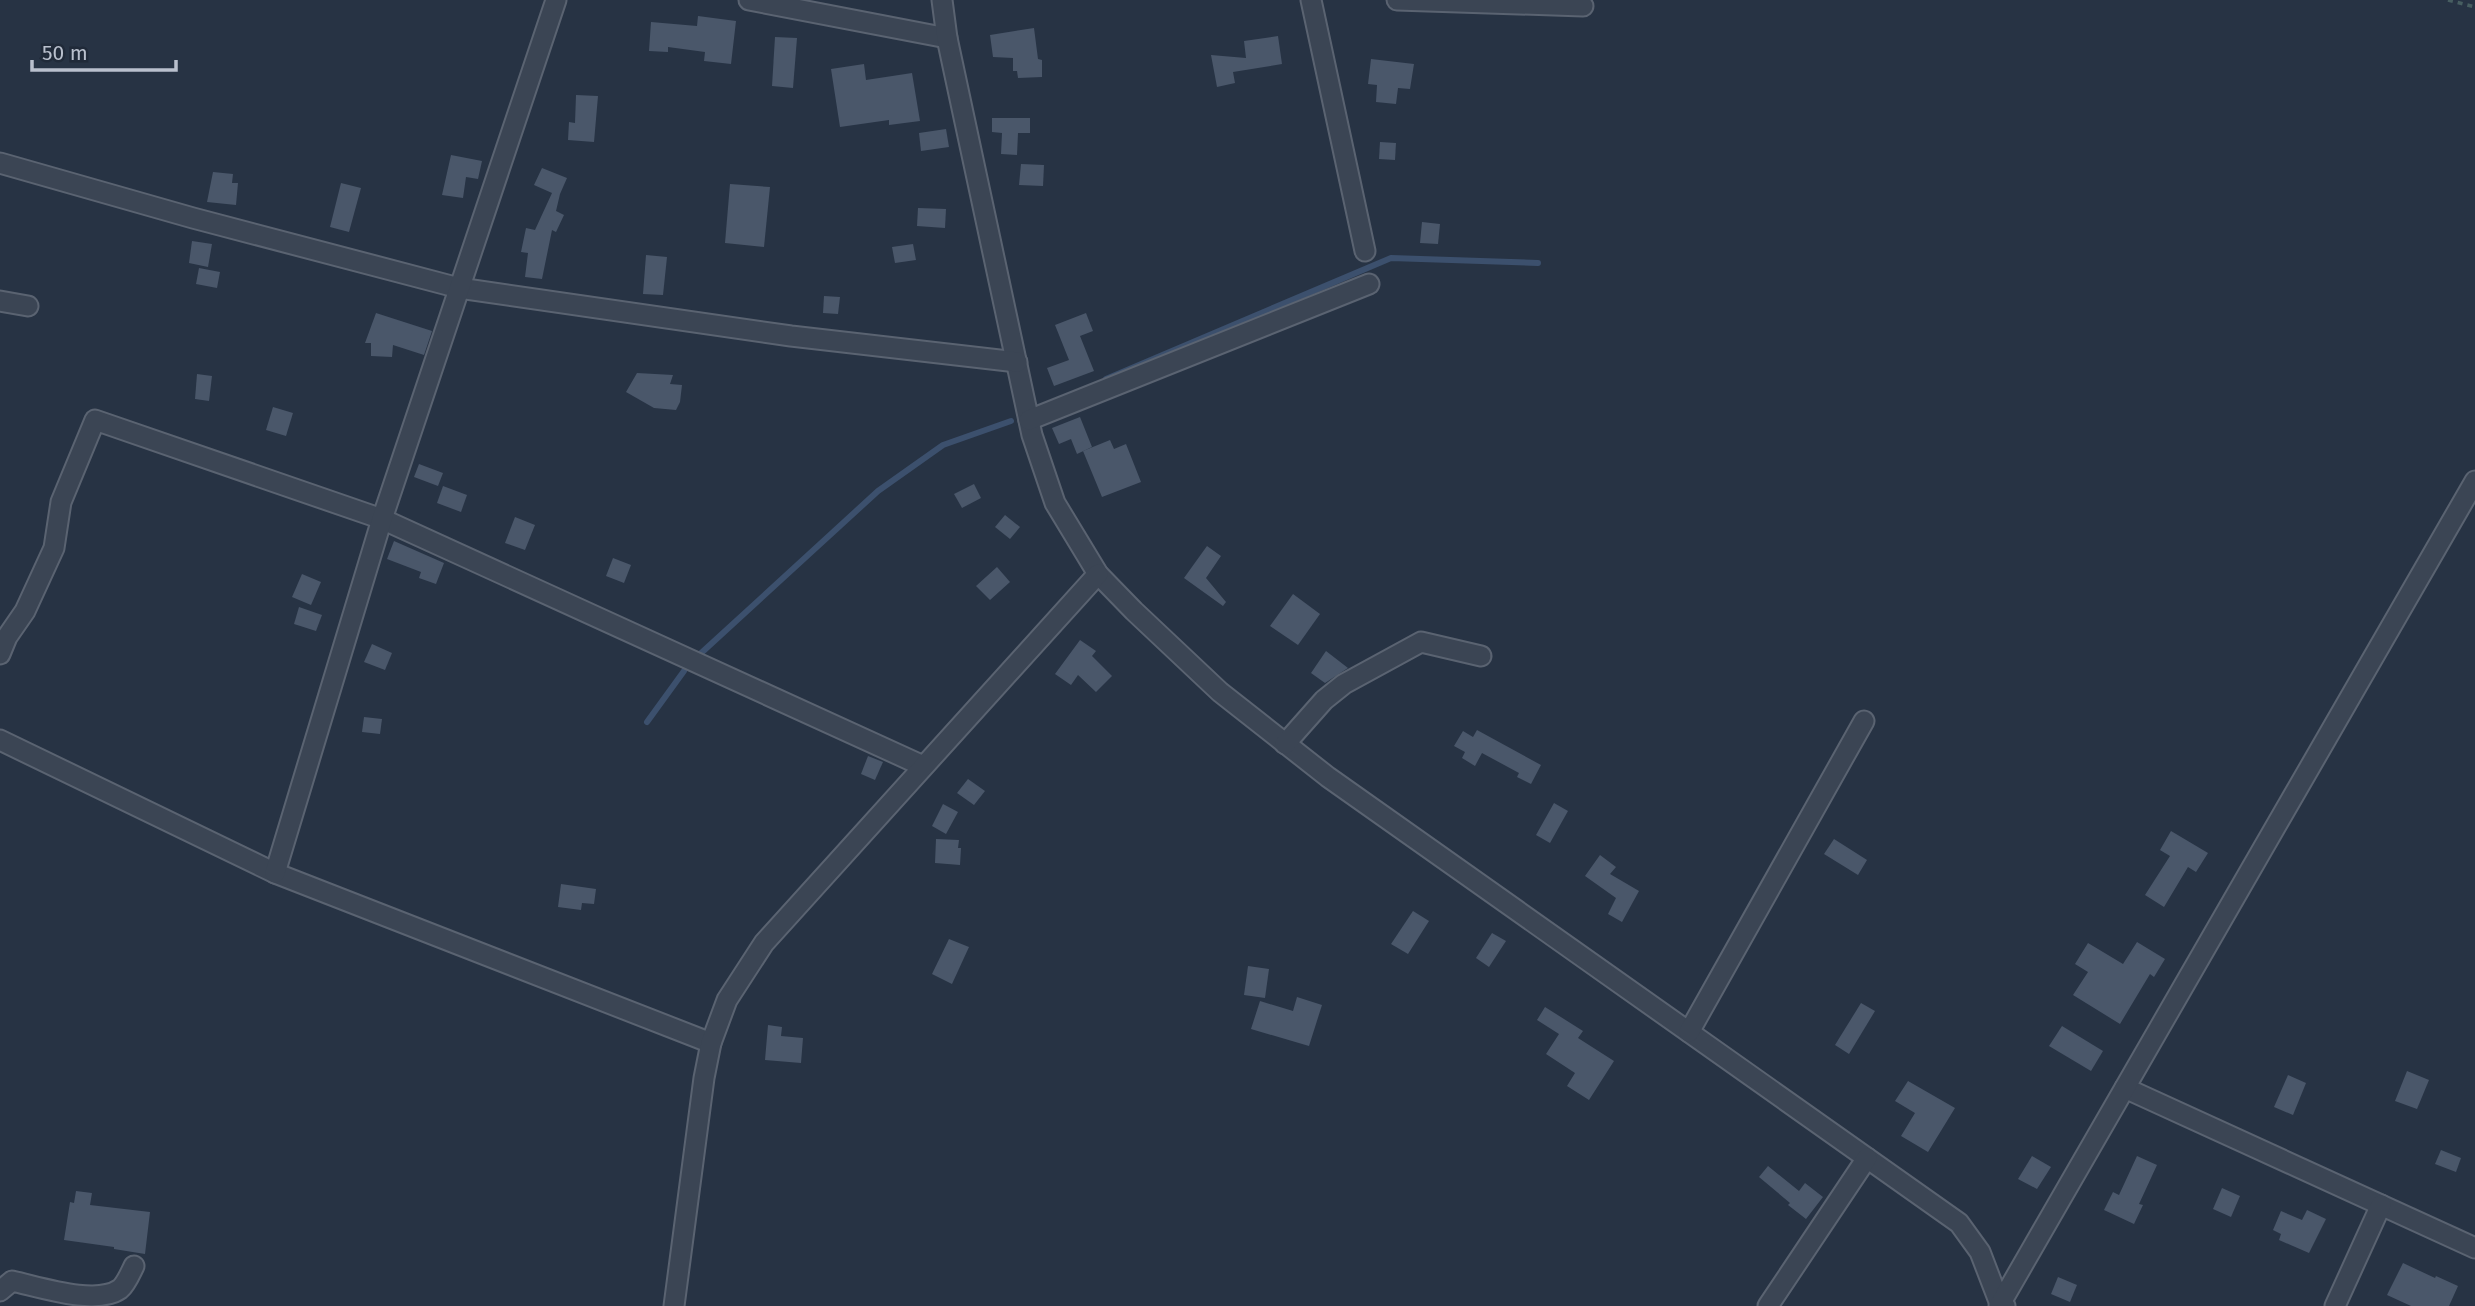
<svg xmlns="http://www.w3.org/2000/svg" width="2475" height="1306" font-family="'Fira Sans',sans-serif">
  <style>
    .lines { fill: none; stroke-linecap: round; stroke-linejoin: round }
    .stream { stroke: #3c506d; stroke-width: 6 }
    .building { fill: #4a576a }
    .minor-casing { stroke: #5a6371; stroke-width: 23 }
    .path { stroke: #475e61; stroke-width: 3.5; stroke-dasharray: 5 5; stroke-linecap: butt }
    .minor { stroke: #3b4554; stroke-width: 19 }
  </style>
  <rect width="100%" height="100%" fill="#273344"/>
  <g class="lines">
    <g class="stream">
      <path d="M1106 379 1391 258 1538 263"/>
      <path d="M699 655 878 491 943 445 1011 421"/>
      <path d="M647 722 684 671"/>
    </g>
  </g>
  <g class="building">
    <path d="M698 16 736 21 731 64 704 61 705 52 668 47V52L649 51 651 22 697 26Z"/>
    <path d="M1034 28 1038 59 1042 60V77L1018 78 1017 71H1013V58L993 57 990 35Z"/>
    <path d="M1278 36 1282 64 1233 72 1235 83 1217 87 1211 55 1246 58 1244 41Z"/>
    <path d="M775 37 797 38 793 88 772 86Z"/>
    <path d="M1371 59 1414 64 1410 89 1398 88 1396 104 1376 102 1377 85 1368 84Z"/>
    <path d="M864 64 866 80 912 73 920 121 889 125V120L840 127 831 69Z"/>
    <path d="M576 95 598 96 594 142 568 140 569 122 575 123Z"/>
    <path d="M992 118H1030V133H1018L1017 155 1001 154 1002 133 992 132Z"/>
    <path d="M946 129 949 147 921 151 919 133Z"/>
    <path d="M1380 142 1396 143 1395 160 1379 159Z"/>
    <path d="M451 155 482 161 478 179 466 177 463 198 442 195Z"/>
    <path d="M1021 164 1044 165 1043 186 1019 185Z"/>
    <path d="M542 168 567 178 560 194 556 211 564 215 556 232 552 230 542 279 525 277 528 253 521 252 526 228 535 230 552 193 534 185Z"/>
    <path d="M213 172 233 174 232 183H238L236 205 207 202Z"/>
    <path d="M341 183 361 188 349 232 330 227Z"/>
    <path d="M730 184 770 187 764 247 725 243Z"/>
    <path d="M918 208 946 209 945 228 917 226Z"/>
    <path d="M1422 222 1440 224 1438 244 1420 243Z"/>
    <path d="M192 241 212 244 208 267 189 263Z"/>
    <path d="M913 244 916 260 895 263 892 247Z"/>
    <path d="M646 255 667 257 663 295 643 294Z"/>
    <path d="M199 268 220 272 217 288 196 284Z"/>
    <path d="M824 296 840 297 838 314 823 313Z"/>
    <path d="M376 313 432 331 424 355 393 345 392 357 371 356V343H365Z"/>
    <path d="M1086 313 1093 331 1080 336 1094 371 1054 386 1047 368 1069 360 1055 325Z"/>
    <path d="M637 373 673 375 670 384 682 385 680 402 676 410 654 408 626 392Z"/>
    <path d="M197 374 212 376 209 401 195 399Z"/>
    <path d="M273 407 293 413 286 436 266 430Z"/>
    <path d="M1080 417 1092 447 1077 454 1071 439 1059 444 1052 428Z"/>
    <path d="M1110 440 1114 449 1126 444 1141 482 1102 497 1083 451Z"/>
    <path d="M419 464 443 473 438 486 414 477Z"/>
    <path d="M974 484 981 498 962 508 954 494Z"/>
    <path d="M443 486 467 495 461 512 437 503Z"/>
    <path d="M1005 515 1020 527 1010 539 995 527Z"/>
    <path d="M515 517 535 525 525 550 505 543Z"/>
    <path d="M394 541 444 563 436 584 419 578 421 572 387 559Z"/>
    <path d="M1207 546 1221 556 1206 578 1226 602 1223 606 1184 578Z"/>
    <path d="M613 558 631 565 624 583 606 576Z"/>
    <path d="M997 567 1010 582 990 600 976 586Z"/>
    <path d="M302 574 321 582 311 605 292 597Z"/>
    <path d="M1293 594 1320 614 1298 645 1270 626Z"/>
    <path d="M299 607 322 615 316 631 294 624Z"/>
    <path d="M1080 640 1096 651 1092 656 1112 676 1096 692 1078 675 1071 685 1055 674Z"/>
    <path d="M372 644 392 653 385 670 364 662Z"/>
    <path d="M1326 651 1348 668 1325 683 1311 673Z"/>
    <path d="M364 717 382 719 380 734 362 732Z"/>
    <path d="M1477 730 1541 765 1531 784 1517 777 1519 773 1482 753 1475 766 1462 758 1465 752 1454 746 1463 731 1473 737Z"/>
    <path d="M868 756 883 762 875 780 861 774Z"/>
    <path d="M968 779 985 791 974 805 957 793Z"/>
    <path d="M1554 803 1568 811 1550 843 1536 835Z"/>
    <path d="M943 804 958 812 946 834 932 826Z"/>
    <path d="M2171 831 2208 853 2196 872 2188 867 2164 907 2145 895 2170 856 2160 850Z"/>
    <path d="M936 839 959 840 958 848H961L960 865 935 863Z"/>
    <path d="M1834 839 1867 860 1858 875 1824 854Z"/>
    <path d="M1600 855 1616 867 1610 874 1639 891 1622 922 1608 914 1616 898 1585 876Z"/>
    <path d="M561 884 596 889 594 904 582 903 581 910 558 907Z"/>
    <path d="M1413 911 1429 921 1408 954 1391 944Z"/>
    <path d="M1492 933 1506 941 1489 967 1476 958Z"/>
    <path d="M949 939 969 947 952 984 932 974Z"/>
    <path d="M2137 942 2165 959 2154 977 2150 974 2120 1024 2073 995 2088 972 2075 964 2088 943 2123 964Z"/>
    <path d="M1248 966 1269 969 1265 998 1244 995Z"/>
    <path d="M1297 997 1322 1005 1309 1046 1251 1029 1260 1001 1293 1011Z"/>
    <path d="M1861 1003 1875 1011 1849 1054 1835 1045Z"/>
    <path d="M1545 1007 1583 1031 1578 1038 1614 1061 1589 1100 1567 1086 1575 1073 1546 1054 1559 1034 1537 1020Z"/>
    <path d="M768 1025 782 1027 781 1036 803 1038 801 1063 765 1060Z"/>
    <path d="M2062 1026 2103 1051 2091 1071 2049 1046Z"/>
    <path d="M2407 1071 2429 1080 2417 1109 2395 1101Z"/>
    <path d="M2288 1075 2306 1083 2293 1115 2274 1107Z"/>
    <path d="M1908 1081 1955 1108 1928 1152 1901 1136 1915 1113 1895 1101Z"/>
    <path d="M2441 1150 2461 1158 2456 1172 2435 1164Z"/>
    <path d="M2032 1156 2051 1167 2037 1189 2018 1179Z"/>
    <path d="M2137 1156 2157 1165 2139 1204 2143 1205 2134 1224 2104 1210 2113 1192 2119 1195Z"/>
    <path d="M1768 1166 1799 1191 1805 1183 1823 1197 1806 1219 1788 1205 1790 1203 1759 1177Z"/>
    <path d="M2222 1188 2240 1196 2231 1217 2213 1209Z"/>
    <path d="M76 1191 92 1193 90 1205 150 1212 145 1254 114 1249V1247L64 1240 70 1202 74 1203Z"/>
    <path d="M2307 1210 2326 1219 2309 1253 2279 1240 2281 1234 2273 1230 2281 1211 2302 1220Z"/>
    <path d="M2403 1263 2435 1278 2436 1276 2458 1286 2449 1306H2411L2387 1295Z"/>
    <path d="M2058 1277 2077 1285 2070 1302 2051 1294Z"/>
  </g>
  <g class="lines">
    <defs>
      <g id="minor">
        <path d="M749 0 947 38"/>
        <path d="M942 0 947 38 1032 435 1055 503 1098 574 1134 611 1220 692 1328 777 1959 1223 1980 1252 2000 1304 2005 1306"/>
        <path d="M1311 0 1365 251"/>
        <path d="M1397 0 1583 6"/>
        <path d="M0 163 193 218 459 288 791 336 1017 362"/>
        <path d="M0 301 28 306"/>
        <path d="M1029 420 1369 284"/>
        <path d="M0 654 7 637 25 611 54 548 61 502 95 420 382 519 923 766"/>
        <path d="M0 740 275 873 711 1043"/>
        <path d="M1285 744 1324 700 1344 684 1421 642 1481 656"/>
        <path d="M275 873 382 519 556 0"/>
        <path d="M1689 1032 1864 721"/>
        <path d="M2125 1088 2475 1248"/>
        <path d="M0 1291 12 1281C40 1287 96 1306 120 1289 126 1284 130 1274 134 1266"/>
        <path d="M674 1306 704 1078 711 1043 727 1000 764 943 1098 574"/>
        <path d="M1768 1306 1867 1158"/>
        <path d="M1999 1306 2475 481"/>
        <path d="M2335 1306 2381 1205"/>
      </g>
    </defs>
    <use href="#minor" class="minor-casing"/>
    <path class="path" d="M2448 0 2475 7"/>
    <use href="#minor" class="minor"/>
  </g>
  <path d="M32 60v10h144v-10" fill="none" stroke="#b9c0cd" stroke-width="3.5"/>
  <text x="42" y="60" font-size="21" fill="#b9c0cd" stroke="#202a39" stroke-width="5" paint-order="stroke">50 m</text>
</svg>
